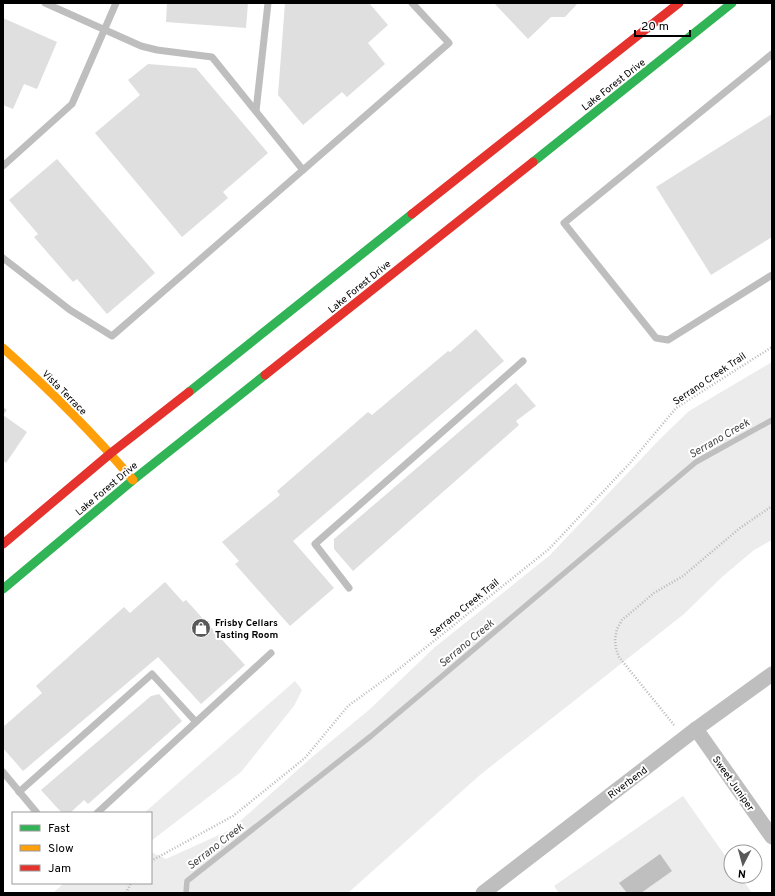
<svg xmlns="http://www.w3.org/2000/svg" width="775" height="896" font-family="Overpass,sans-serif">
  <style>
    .green { fill: #ececec }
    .water { fill: #bfbfbf }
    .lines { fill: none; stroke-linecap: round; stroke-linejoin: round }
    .stream { stroke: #bfbfbf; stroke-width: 5.5 }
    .building { fill: #dfdfdf }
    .path { stroke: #b9b9b9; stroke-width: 2.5; stroke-dasharray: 1 2; stroke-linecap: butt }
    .lane { stroke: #bebebe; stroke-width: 7 }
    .street { stroke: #bebebe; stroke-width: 15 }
    .fast { stroke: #30b455; stroke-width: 9 }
    .slow { stroke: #ff9f0a; stroke-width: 9 }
    .jam { stroke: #e5322d; stroke-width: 9 }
    .labels { text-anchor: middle; stroke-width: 4; stroke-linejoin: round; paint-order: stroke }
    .street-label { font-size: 10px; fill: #000; stroke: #fff }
    .poi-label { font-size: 10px; font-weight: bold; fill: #000; stroke: #fff; text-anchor: start }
    .water-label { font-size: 11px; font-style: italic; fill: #444; stroke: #fff }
  </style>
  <rect width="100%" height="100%" fill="#fff"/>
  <g class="green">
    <path d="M772 362V540L754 550 722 577 684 614 480 775 348 893H53L64 883H151V852L166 859 230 830 311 758 370 709 435 647 549 556 661 438 689 411Z"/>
    <path d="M295 681 302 690 294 706 241 772 151 841V813H144Z"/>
    <path d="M683 796 731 864V876H740L752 893H559L554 886Z"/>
  </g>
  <path class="water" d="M660 854 672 871 641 893H627L619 883Z"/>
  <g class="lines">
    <path class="stream" d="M186 893 187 881 371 736 696 462 772 420"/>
  </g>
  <g class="building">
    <path d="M167 3H248L246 28 166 22Z"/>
    <path d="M285 3H369L388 25 368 43 385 64 347 97 342 92 303 125 278 95Z"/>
    <path d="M494 3H578L565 17H551L528 39Z"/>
    <path d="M3 18 57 42 37 89 24 84 13 109 3 105Z"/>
    <path d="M148 64 196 68 268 153 223 192 228 198 182 237 95 133 140 95 128 80Z"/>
    <path d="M772 114V237L711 275 656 187Z"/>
    <path d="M57 159 155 273 107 314 77 279 73 282 34 237 38 234 9 200Z"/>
    <path d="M476 329 504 361 293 541 334 588 290 626 235 564 239 561 222 542 280 495 277 491 368 412 372 415 448 351 450 352Z"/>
    <path d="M516 383 536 406 516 421 519 425 353 571 334 549V539Z"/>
    <path d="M3 407 7 410 3 415 27 432 6 463 3 461Z"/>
    <path d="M165 582 183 602 186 600 245 665 201 704 158 657 23 771 3 748V727L42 693 36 686 124 607 130 613Z"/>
    <path d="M159 694 182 721 88 804 84 800 70 813H62L41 790 151 696Z"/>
  </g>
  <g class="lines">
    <g class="path">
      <path d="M674 725 619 657 616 649 615 639 617 629 622 620 654 593 683 576 740 528 772 506"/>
      <path d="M151 861 233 816 305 758 348 706 395 672 549 549 630 463 676 408 772 347"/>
      <path d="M126 893 131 883"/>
    </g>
    <g class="lane">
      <path d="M45 3 141 46 157 50 212 57 303 170"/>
      <path d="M772 54 564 223 656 338 668 340 772 275"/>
      <path d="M256 111 268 3"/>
      <path d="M3 166 72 104 116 3"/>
      <path d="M3 258 70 310 112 336 449 43 412 3"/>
      <path d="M349 588 315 544 523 361"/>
      <path d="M3 772 37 813"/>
      <path d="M19 792 152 674 196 722"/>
      <path d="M97 813 271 653"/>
    </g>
    <g class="street">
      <path d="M696 729 772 837"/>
      <path d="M483 893 696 729 772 674"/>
    </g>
    <g class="fast">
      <path d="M533 162 732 3"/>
      <path d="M189 392 412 214"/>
      <path d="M3 589 133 480 265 375"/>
    </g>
    <path class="slow" d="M3 348C49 389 93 433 133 480"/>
    <g class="jam">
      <path d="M412 214 679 3"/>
      <path d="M265 375 533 162"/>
      <path d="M3 544 111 453 189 392"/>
    </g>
  </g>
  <defs>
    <symbol id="shop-disc" viewBox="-11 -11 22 22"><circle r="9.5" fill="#595959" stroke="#fff"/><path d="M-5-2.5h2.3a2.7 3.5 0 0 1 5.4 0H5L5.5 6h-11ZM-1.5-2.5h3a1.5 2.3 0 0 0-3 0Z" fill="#fff"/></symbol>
  </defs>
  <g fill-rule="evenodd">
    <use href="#shop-disc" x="190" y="617" width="22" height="22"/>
  </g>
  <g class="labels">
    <g class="street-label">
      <text transform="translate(613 84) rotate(-38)" y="4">Lake Forest Drive</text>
      <text transform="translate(359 286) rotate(-39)" y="4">Lake Forest Drive</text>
      <text transform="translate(709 378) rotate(-34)" y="4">Serrano Creek Trail</text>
      <text transform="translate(65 392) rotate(45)" y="4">Vista Terrace</text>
      <text transform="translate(106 488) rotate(-40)" y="4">Lake Forest Drive</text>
      <text transform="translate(464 607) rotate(-39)" y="4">Serrano Creek Trail</text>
      <text transform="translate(627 782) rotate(-37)" y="4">Riverbend</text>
      <text transform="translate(734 783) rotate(55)" y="4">Sweet Juniper</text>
    </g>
    <g class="poi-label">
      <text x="215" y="626">Frisby Cellars<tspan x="215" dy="12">Tasting Room</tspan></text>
    </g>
    <g class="water-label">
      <text transform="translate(719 438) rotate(-30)" y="4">Serrano Creek</text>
      <text transform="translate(466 643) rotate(-40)" y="4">Serrano Creek</text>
      <text transform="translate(215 846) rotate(-38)" y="4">Serrano Creek</text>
    </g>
  </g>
  <rect width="775" height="896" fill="none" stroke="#000000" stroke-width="8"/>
  <rect x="12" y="812" width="140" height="72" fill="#ffffff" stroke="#999999"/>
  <rect x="20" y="825" width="20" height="6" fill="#30b455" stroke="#999999"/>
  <text x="48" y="832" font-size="12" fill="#000000">Fast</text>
  <rect x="20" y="845" width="20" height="6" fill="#ff9f0a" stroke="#999999"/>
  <text x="48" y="852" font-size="12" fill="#000000">Slow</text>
  <rect x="20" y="865" width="20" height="6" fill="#e5322d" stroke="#999999"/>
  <text x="48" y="872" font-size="12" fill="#000000">Jam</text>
  <g transform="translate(743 864) rotate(186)"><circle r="19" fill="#ffffff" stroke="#999999"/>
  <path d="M0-3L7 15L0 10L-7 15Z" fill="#595959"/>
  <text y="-6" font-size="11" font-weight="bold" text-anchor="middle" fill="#000000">N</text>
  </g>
  <path d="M635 30v6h55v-6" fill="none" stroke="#000000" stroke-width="2"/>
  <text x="641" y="30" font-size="12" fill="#000000" stroke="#ffffff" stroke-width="3" paint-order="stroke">20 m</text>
</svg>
